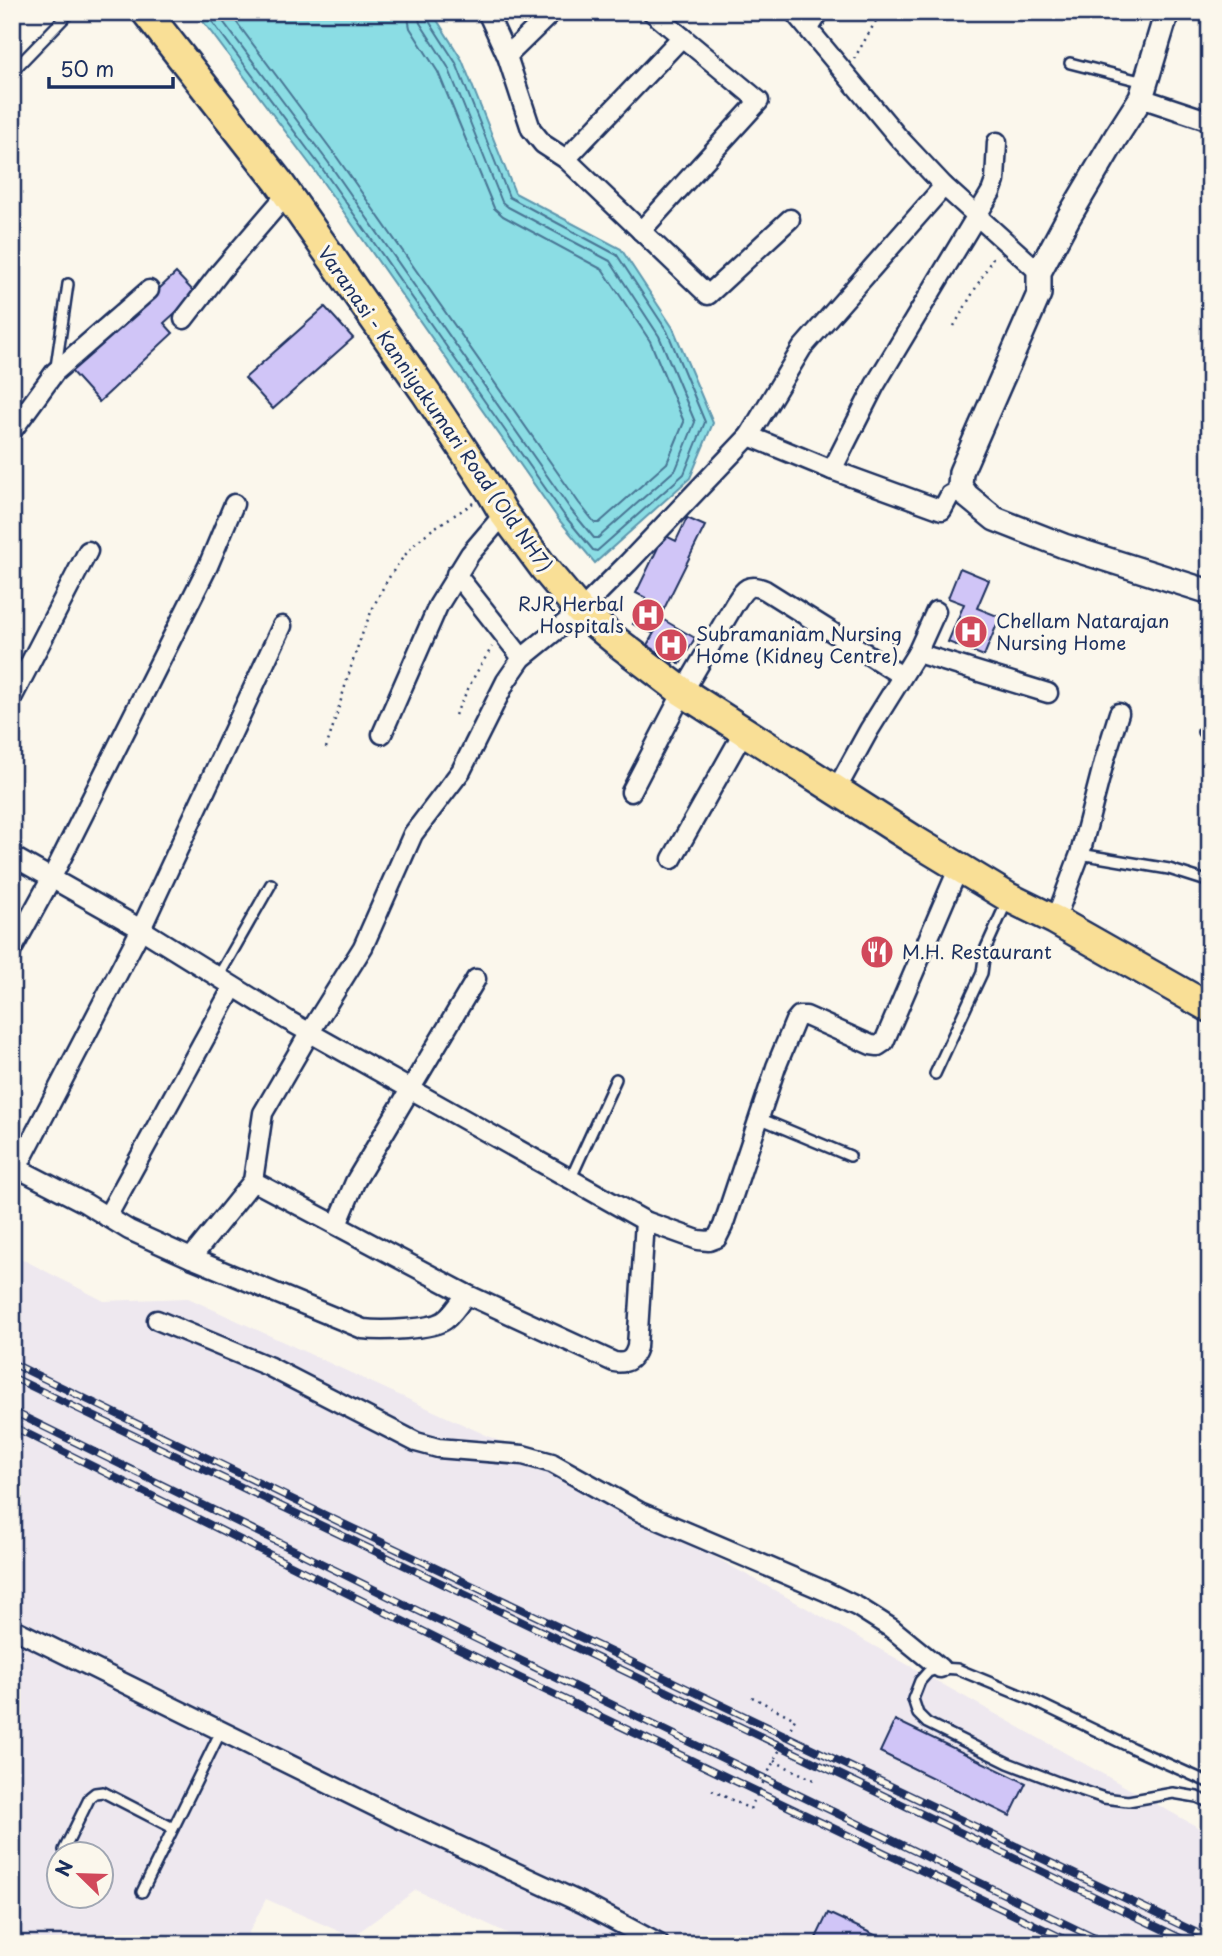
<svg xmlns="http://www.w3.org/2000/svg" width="1222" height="1956" font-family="'Playpen Sans',sans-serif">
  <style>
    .built { fill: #eee8ef; fill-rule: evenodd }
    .water { fill: #8bdde4; stroke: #5e97ae; stroke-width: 2 }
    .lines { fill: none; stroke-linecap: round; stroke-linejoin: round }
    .shore { stroke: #487594; stroke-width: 2 }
    .building { fill: #d0c5f7; stroke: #1b2f5e; stroke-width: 2 }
    .service-casing { stroke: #1b2f5e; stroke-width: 14 }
    .minor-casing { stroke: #1b2f5e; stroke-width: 23 }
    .tertiary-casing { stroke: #1b2f5e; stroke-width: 28 }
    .primary-casing { stroke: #1b2f5e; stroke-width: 33 }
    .path { stroke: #1b2f5e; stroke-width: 2.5; stroke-dasharray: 2 5; stroke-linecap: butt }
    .service { stroke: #fbf7ec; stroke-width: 9 }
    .minor { stroke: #fbf7ec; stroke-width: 18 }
    .tertiary { stroke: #fbf7ec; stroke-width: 23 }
    .primary { stroke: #f9df96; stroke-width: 28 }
    .rail-casing { stroke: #1b2f5e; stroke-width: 8 }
    .rail { stroke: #fbf7ec; stroke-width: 5; stroke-dasharray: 16; stroke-linecap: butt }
    .path-bridge { stroke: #1b2f5e; stroke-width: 2.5; stroke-dasharray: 2 5; stroke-linecap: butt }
    .labels { text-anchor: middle; stroke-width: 6; stroke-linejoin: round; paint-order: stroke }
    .street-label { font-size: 19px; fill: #1b2f5e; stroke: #fbf7ec }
    .poi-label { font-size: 19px; fill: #1b2f5e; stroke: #fbf7ec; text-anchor: start }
  </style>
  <rect width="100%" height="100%" fill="#fbf7ec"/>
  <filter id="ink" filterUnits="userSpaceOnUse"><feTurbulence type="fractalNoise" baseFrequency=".0143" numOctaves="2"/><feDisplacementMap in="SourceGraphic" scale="14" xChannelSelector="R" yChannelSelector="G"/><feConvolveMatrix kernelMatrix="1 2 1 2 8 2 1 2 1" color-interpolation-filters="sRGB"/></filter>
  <g filter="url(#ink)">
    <path class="built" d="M12 1254 104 1301 188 1298 547 1463 1210 1834V1944H530L416 1890 352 1937 266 1899 243 1944H12ZM60 1854H102V1896H60Z"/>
    <path class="water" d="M196 12H432L462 60 515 193 621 249 673 328 713 423 690 478 595 563 559 520 315 171Z"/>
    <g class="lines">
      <g class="shore">
        <path d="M205 12 321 167 564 515 593 550 597 551 684 474 705 422 667 331 617 255 509 197 456 63 427 18 426 12"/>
        <path d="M216 12 328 162 571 510 594 538H598L676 469 695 422 659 336 610 261 508 207 502 202 448 67 420 23 417 12"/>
        <path d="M229 12 336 156 579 503 595 523H599L667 463 684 422 650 341 603 270 503 216 494 208 438 72 410 28 407 12"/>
      </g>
    </g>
    <g class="building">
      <path d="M176 273 196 294 164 323 173 333 99 402 71 371Z"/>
      <path d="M325 307 353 338 273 409 245 378Z"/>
      <path d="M687 518 705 526 652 633 633 624 646 598 636 593 664 535 676 541Z"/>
      <path d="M960 568 989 580 977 608 1000 617 984 656 948 642 964 604 948 598Z"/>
      <path d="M662 619 695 638 680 664 674 660 669 669 655 661 660 653 647 645Z"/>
      <path d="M895 1720 1026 1783 1010 1816 880 1752Z"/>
      <path d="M828 1913 894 1944H828L816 1938Z"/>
    </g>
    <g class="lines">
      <defs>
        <g id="service">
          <path d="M811 33 825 12"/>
          <path d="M1070 63 1144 82"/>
          <path d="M12 72 70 12"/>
          <path d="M56 367 68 284"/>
          <path d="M1203 732 1210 735"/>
          <path d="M1080 854 1169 869 1210 882"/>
          <path d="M218 977 271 884"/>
          <path d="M935 1074 982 973 985 950 1008 899"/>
          <path d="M759 1118 850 1156"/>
          <path d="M570 1180 616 1079"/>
          <path d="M1210 1783 1132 1748 1030 1699 957 1669 940 1668 928 1672 920 1681 913 1699 918 1714 927 1723 1008 1763 1060 1783 1104 1798 1128 1801 1173 1793 1197 1797 1210 1803"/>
          <path d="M64 1850 90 1797 95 1793 103 1792 173 1828"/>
          <path d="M142 1892 221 1731"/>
        </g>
        <g id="minor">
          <path d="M487 12 507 56 531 129 543 144 566 159 708 295 790 219"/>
          <path d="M794 12 898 137 944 186 1039 272"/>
          <path d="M507 56 552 12"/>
          <path d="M1141 98 1210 121"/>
          <path d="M566 159 682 37"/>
          <path d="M944 186 802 348 749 436 832 470 875 385 991 192 995 181 997 142"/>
          <path d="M641 231 759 101 652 12"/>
          <path d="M184 319 221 271 287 194"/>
          <path d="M12 431 55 372 149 290"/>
          <path d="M832 470 942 510 950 495 963 489"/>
          <path d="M456 574 522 658"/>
          <path d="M936 611 917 653 1048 693"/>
          <path d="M12 698 88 551"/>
          <path d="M382 734 438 606 470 554 504 514"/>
          <path d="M836 790 869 730 917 653"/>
          <path d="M631 792 683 692 734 605C744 590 747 582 765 590L902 676"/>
          <path d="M12 856 141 929 289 1021 645 1221 698 1240 709 1241 717 1238 723 1226 776 1067 795 1021 799 1016H806L871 1045 878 1046 884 1042 959 867"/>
          <path d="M672 859 744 731"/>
          <path d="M1055 920 1080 854 1105 758 1119 713"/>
          <path d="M12 950 51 879 208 566 234 504"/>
          <path d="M12 1166 17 1168 141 929 282 626"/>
          <path d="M17 1168 85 1203 129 1230 191 1258 363 1329C380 1331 432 1330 445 1320 454 1313 460 1303 466 1294"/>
          <path d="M253 1181 466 1294 614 1362C627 1364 633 1360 637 1347L645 1221"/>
          <path d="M107 1217 233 987"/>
          <path d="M337 1225 355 1182 476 979"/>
          <path d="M191 1258 253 1181 263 1113 310 1032 363 947 413 834 461 771 506 681 522 658 580 611 628 563 749 436"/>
          <path d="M157 1320 268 1366 416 1442 438 1448 523 1455 552 1463 640 1512 825 1591 858 1607 891 1628 940 1668"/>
          <path d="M12 1628 398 1818 584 1904 659 1944"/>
        </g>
        <path id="tertiary" d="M1167 12 1141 98 1116 137 1067 220 1039 272V294L961 472 960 486 967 496 995 519 1064 546 1210 592"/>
        <path id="primary" d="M146 12 278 181 426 393 490 490 504 514 544 568 580 611 621 645 683 692 914 840 1008 897 1055 920 1210 1008"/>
      </defs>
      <use href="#service" class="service-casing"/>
      <use href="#minor" class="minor-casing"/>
      <use href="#tertiary" class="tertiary-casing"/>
      <use href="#primary" class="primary-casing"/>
      <g class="path">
        <path d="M854 59 881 12"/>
        <path d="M954 326 995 254"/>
        <path d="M455 715 475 675 492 647"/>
        <path d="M326 748C349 681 364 595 416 543 433 526 455 516 473 503"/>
        <path d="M752 1697 795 1719"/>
        <path d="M774 1761 818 1782"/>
        <path d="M712 1790 750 1809"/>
      </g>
      <use href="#service" class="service"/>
      <use href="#minor" class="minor"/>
      <use href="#tertiary" class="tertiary"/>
      <use href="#primary" class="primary"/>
      <defs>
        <g id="rail">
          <path d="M12 1363 327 1516 1210 1939"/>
          <path d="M12 1377 1193 1944"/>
          <path d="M12 1411 406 1605 1107 1944"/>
          <path d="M12 1426 449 1644 1075 1944"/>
        </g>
      </defs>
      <use href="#rail" class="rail-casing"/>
      <use href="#rail" class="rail"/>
      <path class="path-bridge" d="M750 1809 795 1719"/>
    </g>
  </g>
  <defs>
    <symbol id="hospital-disc" viewBox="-11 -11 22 22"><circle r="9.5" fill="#d1495b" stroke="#fbf7ec"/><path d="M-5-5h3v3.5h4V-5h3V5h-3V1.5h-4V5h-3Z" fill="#fff"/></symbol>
    <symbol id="restaurant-disc" viewBox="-11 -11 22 22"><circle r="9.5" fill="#d1495b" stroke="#fbf7ec"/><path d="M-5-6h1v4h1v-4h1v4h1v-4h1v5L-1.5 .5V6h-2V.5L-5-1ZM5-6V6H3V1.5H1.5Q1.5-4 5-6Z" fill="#fff"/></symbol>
  </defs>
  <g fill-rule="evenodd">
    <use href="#hospital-disc" x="629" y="596" width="38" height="38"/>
    <use href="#hospital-disc" x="952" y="613" width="38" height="38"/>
    <use href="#hospital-disc" x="652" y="626" width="38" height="38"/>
    <use href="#restaurant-disc" x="858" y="933" width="38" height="38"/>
  </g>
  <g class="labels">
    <g class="street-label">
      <text transform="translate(435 409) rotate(55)" y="7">Varanasi - Kanniyakumari Road (Old NH7)</text>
    </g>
    <g class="poi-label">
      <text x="624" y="611" text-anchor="end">RJR Herbal<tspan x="624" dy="22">Hospitals</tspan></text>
      <text x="996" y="628">Chellam Natarajan<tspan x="996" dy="22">Nursing Home</tspan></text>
      <text x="696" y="641">Subramaniam Nursing<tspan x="696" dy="22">Home (Kidney Centre)</tspan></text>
      <text x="902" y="959">M.H. Restaurant</text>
    </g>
  </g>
  <rect width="1222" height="1956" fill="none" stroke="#fbf7ec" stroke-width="42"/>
  <rect x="21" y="21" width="1180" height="1914" fill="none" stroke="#1b2f5e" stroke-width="2.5" filter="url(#ink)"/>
  <g transform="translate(80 1875) rotate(293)"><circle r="33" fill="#fbf7ec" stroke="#a1a7b3" stroke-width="2"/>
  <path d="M0-5L12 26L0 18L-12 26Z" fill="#d1495b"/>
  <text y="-10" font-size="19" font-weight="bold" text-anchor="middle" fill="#1b2f5e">N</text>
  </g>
  <path d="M49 77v10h124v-10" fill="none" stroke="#1b2f5e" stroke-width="3.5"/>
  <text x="60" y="77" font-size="21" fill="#1b2f5e" stroke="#fbf7ec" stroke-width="5" paint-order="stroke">50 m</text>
</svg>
